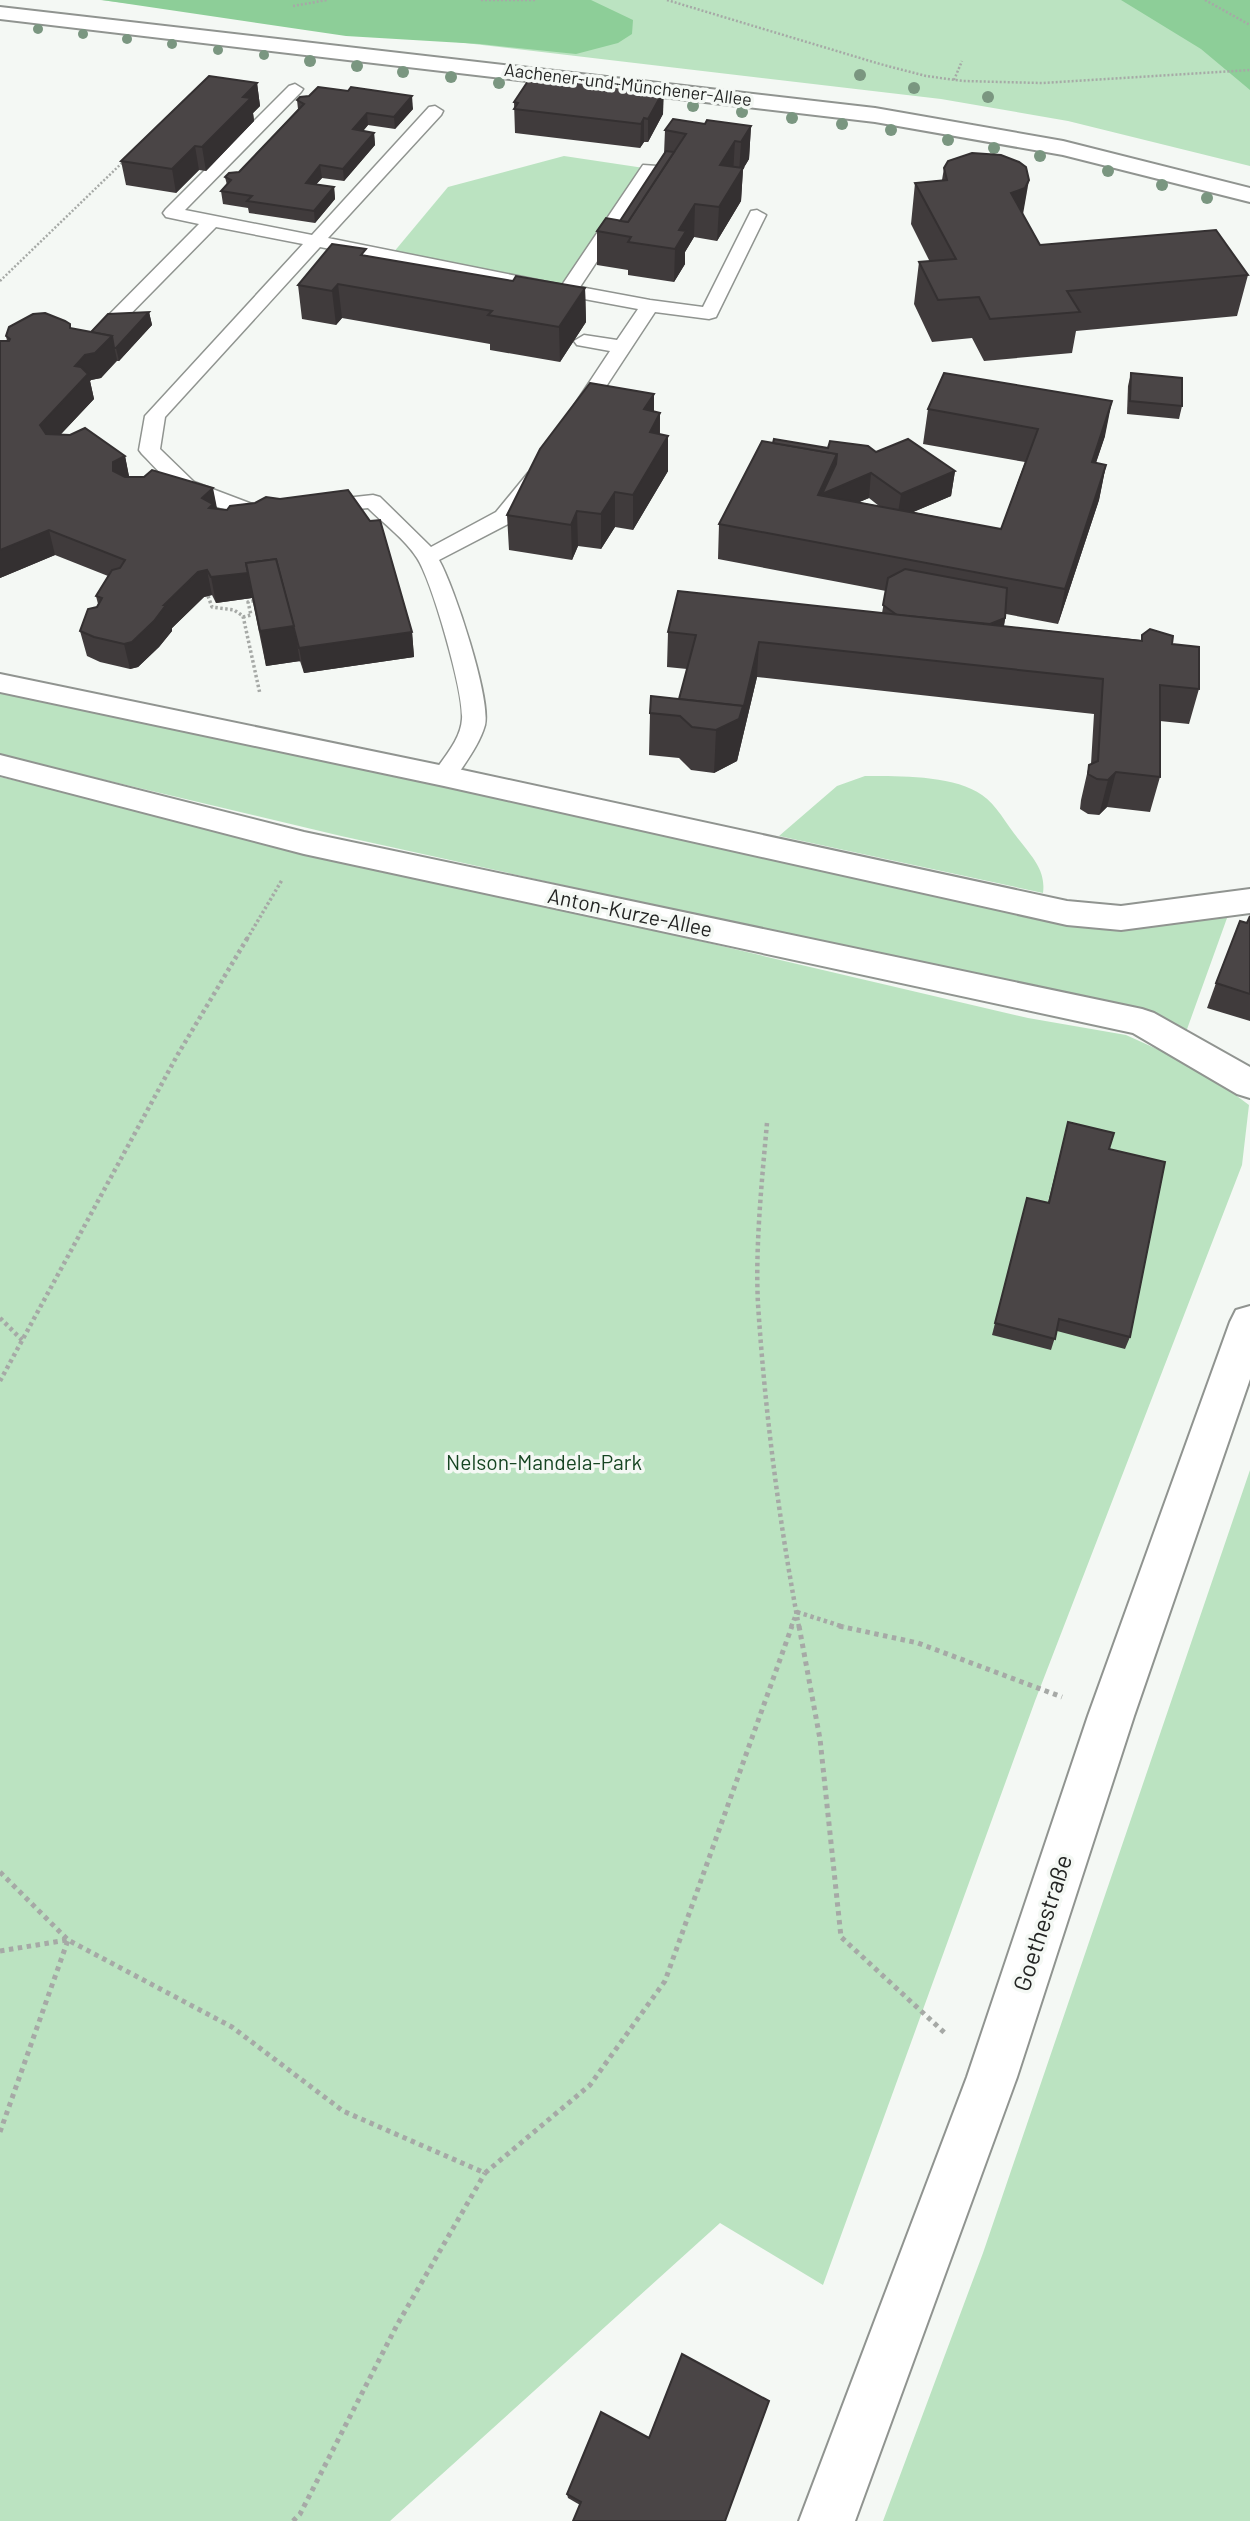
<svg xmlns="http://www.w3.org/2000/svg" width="1250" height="2521" font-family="Barlow,sans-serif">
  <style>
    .green { fill: #bbe3c1 }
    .forest { fill: #8dce98 }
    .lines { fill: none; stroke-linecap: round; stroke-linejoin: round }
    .service-casing { stroke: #909490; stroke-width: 3 }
    .minor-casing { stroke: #909490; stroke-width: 4 }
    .tertiary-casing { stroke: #909490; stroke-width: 4 }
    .path-far3 { stroke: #a6a9a6; stroke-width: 2.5; stroke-dasharray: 2 2; stroke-linecap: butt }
    .path-far2 { stroke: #a6a9a6; stroke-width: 3.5; stroke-dasharray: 2.5 2.5; stroke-linecap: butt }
    .path-far1 { stroke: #a6a9a6; stroke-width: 4.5; stroke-dasharray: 3.5 3.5; stroke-linecap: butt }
    .path { stroke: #a6a9a6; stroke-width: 5; stroke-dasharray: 4.5 4.5; stroke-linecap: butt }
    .service { fill: #fff; fill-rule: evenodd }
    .minor { fill: #fff; fill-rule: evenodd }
    .tertiary { fill: #fff; fill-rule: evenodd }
    .tree { fill: #7a9680 }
    .wall { fill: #403b3c; fill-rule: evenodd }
    .shaded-wall { fill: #343031 }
    .building { fill: #4a4546; stroke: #343031; stroke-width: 2 }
    .labels { text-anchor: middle; stroke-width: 7; stroke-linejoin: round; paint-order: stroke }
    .far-street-label { font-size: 18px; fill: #232423; stroke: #f4f8f4 }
    .street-label { font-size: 21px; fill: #232423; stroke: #f4f8f4 }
    .park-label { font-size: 21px; fill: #164522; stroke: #f4f8f4 }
    .near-street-label { font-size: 24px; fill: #232423; stroke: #f4f8f4 }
  </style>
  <rect width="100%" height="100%" fill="#f4f8f4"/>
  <g class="green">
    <path d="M100 0H1250V166L1068 121 941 99Z"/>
    <path d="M564 156 644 168 565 287 393 253 448 187Z"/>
    <path d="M0 687 1114 924 1231 907 1186 1032 1083 1000 341 836 0 755Z"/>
    <path d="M865 776C898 776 954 775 982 795 997 805 1008 827 1020 841 1033 858 1046 871 1043 893L779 836 837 786Z"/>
    <path d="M0 777 1028 1018 1126 1035 1199 1068 1249 1105 1242 1165 1035 1701 823 2285 720 2223 390 2521H0Z"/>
    <path d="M1250 1470V2521H883L983 2253Z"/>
  </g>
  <g class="forest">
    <path d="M102 0H591L633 20 632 34 618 43 576 54 480 44 346 36Z"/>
    <path d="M1121 0H1250V90L1201 49Z"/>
  </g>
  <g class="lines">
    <defs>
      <g id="service">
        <path d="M295 84 303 89 301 92 185 210 312 235 429 107 435 106 443 111 441 115 328 238 562 285 643 165 672 167 681 172 666 194 660 195 651 190 661 176 654 175 580 287 650 300 703 307 751 211 757 210 766 215 716 317 709 319 655 312 582 423H568L565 419 610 351 577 345 574 341 584 335 617 340 638 309 568 296 559 291 554 293 320 247 165 417 160 449 194 482 252 504 284 505 287 510 284 515C258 521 199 505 178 489 165 479 154 466 142 454L139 450 145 416 303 244 216 227 100 345H86L83 341 199 224 166 217 163 213 166 209 289 86Z"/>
        <path d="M535 471 542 473 545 477 512 522 439 560C454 586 491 698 485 725 479 746 464 764 453 782L444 784 435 782 432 776C442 759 461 740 462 719 464 692 432 581 417 558 405 539 384 524 368 508L318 513 311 511 307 507 311 503 318 501 373 495 380 497 431 547 496 512 528 473Z"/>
      </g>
      <g id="minor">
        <path d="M0 674 444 766 1067 901 1121 906 1250 889V913L1121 930 1067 925 444 786 0 692Z"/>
        <path d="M0 755 304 832 1142 1009 1154 1013 1250 1067V1098L1237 1094 1133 1033 304 854 0 775Z"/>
        <path d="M1250 1306V1379L1134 1716 1017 2077 855 2521H799L967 2077 1088 1716 1230 1322 1236 1310Z"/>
      </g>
      <path id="tertiary" d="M0 7 875 108 1063 141 1250 188V202L1063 155 875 122 0 19Z"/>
    </defs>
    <use href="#service" class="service-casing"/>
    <use href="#minor" class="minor-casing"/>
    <use href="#tertiary" class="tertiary-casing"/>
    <g class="path-far3">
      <path d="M481 0H535"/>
      <path d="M667 0 880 64 926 76 963 81 1042 83 1250 70"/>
      <path d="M1205 0 1250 25"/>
      <path d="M293 6 327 0"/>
      <path d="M954 80 962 61"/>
      <path d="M0 281 125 160"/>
    </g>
    <g class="path-far2">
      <path d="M208 596 212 607 234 610 243 616 260 694"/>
      <path d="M243 617 251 615 248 602 253 601"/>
      <path d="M247 939 282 880"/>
    </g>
    <g class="path-far1">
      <path d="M767 1123C762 1179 755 1248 758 1304 765 1412 779 1521 799 1627"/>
      <path d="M0 1318 22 1340"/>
      <path d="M0 1381 178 1054 248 937"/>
      <path d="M797 1612 844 1627"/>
      <path d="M791 1627 797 1612"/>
    </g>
    <g class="path">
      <path d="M799 1626 820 1739 841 1937 947 2035"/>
      <path d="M839 1626 918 1643 1062 1697"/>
      <path d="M0 1872 68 1940 232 2027 343 2111 485 2173 590 2085 665 1981 792 1626"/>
      <path d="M0 1951 67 1940"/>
      <path d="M0 2132 68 1940"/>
      <path d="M293 2521 300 2514 397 2325 485 2173"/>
    </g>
    <use href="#service" class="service"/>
    <use href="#minor" class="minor"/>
    <use href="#tertiary" class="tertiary"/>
  </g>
  <g class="tree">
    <circle cx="38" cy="29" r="5"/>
    <circle cx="83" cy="34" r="5"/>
    <circle cx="127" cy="39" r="5"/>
    <circle cx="172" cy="44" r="5"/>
    <circle cx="218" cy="50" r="5"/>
    <circle cx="264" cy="55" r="5"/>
    <circle cx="310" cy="61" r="6"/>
    <circle cx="357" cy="66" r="6"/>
    <circle cx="403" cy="72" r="6"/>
    <circle cx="860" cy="75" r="6"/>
    <circle cx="451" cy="77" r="6"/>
    <circle cx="499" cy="83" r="6"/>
    <circle cx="914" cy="88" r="6"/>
    <circle cx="988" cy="97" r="6"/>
    <circle cx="693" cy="106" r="6"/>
    <circle cx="742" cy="112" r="6"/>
    <circle cx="792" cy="118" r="6"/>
    <circle cx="842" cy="124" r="6"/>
    <circle cx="891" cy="130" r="6"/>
    <circle cx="948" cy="140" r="6"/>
    <circle cx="994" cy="148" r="6"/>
    <circle cx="1040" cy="156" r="6"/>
    <circle cx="1108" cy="171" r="6"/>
    <circle cx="1162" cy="185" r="6"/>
    <circle cx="1207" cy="198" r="6"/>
  </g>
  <g class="wall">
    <path d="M257 83 260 106 253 113 254 121 206 171 199 170 176 193 126 185 121 161Z"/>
    <path d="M297 100 413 109 395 129 368 125 363 131 374 133 375 145 344 181 322 178 316 184 334 187 335 199 315 223 249 213 248 208 223 204 221 191 227 185 225 177 239 172 298 109Z"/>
    <path d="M514 102 663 114 648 142H644L640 148 515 133Z"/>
    <path d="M705 124 751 126 749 159 743 169 741 201 717 241 694 237 685 252V264L674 282 628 275V270L597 265V231L620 221 664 154 665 130Z"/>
    <path d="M944 168 1023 215 1040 245 1248 275 1237 316 1076 331 1072 353 984 361 972 338 932 342 914 304 919 262H930L911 224 915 183 942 180Z"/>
    <path d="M367 256 513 281 585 288 586 322 560 362 490 350V344L342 318 336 325 302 319 298 285Z"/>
    <path d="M149 312 152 325 119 361H117L101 378 91 380 90 381 94 399 61 434 125 456 129 477 217 509 412 632 414 657 304 673 299 658 300 661 266 666 252 598 216 603 212 595 204 597 172 628V631L159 647 138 667 130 669 100 662 87 656 80 631 98 604 96 596 108 576 55 555 0 578 7 341 6 336 70 324 71 328 91 332Z"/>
    <path d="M1131 373 1182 406 1179 419 1127 414 1128 386Z"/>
    <path d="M654 394V411L660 413V434L668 436V471L633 530 615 527 601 549 578 546 572 560 509 550 507 515Z"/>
    <path d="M928 409 1105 436 1096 463 1106 465 1099 500 1058 624 1006 614 1004 626 1141 640 1142 635 1172 644 1199 689 1189 724 1160 721V777L1150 812 1107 807 1099 815 1088 814 1080 809 1081 800 1089 765 1091 764 1094 714 757 677 737 761 714 773 691 770 679 758 649 755 650 713 679 699 687 669 667 667 668 632 882 613 886 591 718 559 719 524 773 443 876 452 955 471 951 496 913 512 1001 529 1025 462 923 444ZM869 498 879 506 859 502Z"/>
    <path d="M1250 916V1021L1207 1008 1216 983Z"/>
    <path d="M1068 1122 1109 1149 1130 1337 1125 1349 1057 1331 1051 1350 992 1335 1027 1198 1048 1203Z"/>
    <path d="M769 2401 580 2505 568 2498 567 2494 649 2438Z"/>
  </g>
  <g class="shaded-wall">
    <path d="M257 83 260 106 253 113 254 121 206 171 202 147 243 97Z"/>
    <path d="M664 90 663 114 648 142V119Z"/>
    <path d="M412 96 413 109 395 129 394 117Z"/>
    <path d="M367 113 368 125 354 142 353 129Z"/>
    <path d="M644 118V142L640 148 641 124Z"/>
    <path d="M751 126 749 159 743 169 741 201 717 241 719 207 739 174 741 142Z"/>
    <path d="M374 133 375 145 344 181 343 169Z"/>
    <path d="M735 141 733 174 720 165Z"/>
    <path d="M195 146 199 170 176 193 172 169Z"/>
    <path d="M320 165 322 178 307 195 306 183Z"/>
    <path d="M1029 180 1022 220 1011 193Z"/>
    <path d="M334 187 335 199 315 223 314 211Z"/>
    <path d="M695 204 694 237 685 252V264L674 282 675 249 679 230Z"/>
    <path d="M338 284 342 318 336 325 332 291Z"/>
    <path d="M585 288 586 322 560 362 559 327Z"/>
    <path d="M149 312 152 325 119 361 116 348Z"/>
    <path d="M112 336 117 360 101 378 91 380 90 381 94 399 46 450 40 425 75 366 85 355Z"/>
    <path d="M654 394V424L660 413 659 447 649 467 644 409Z"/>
    <path d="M1112 401 1105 436 1084 497 1092 462Z"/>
    <path d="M668 436V471L633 530V495Z"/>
    <path d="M837 454 871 473 869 498 820 519 818 495Z"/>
    <path d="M125 456 130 481 113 471V462Z"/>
    <path d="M1106 465 1099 500 1058 624 1065 589Z"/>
    <path d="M955 471 951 496 897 519 901 494Z"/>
    <path d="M213 488 218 513 215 515 202 498Z"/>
    <path d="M615 492V527L601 549V514Z"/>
    <path d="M577 511 578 546 572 560 571 525Z"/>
    <path d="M49 530 55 555 0 578V550Z"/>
    <path d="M207 570 212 595 204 597 172 628V631L159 647 138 667 130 669 124 644 198 572Z"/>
    <path d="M248 573 252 598 216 603 211 577Z"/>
    <path d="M1005 618 1001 643 971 633Z"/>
    <path d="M294 626 300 661 266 666 260 631Z"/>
    <path d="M412 632 414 657 304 673 299 648Z"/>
    <path d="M759 642 757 677 737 761 714 773 716 730Z"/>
    <path d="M1116 772 1107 807 1099 815 1108 780Z"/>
  </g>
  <g class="building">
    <path d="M532 75 664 90 648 119 644 118 641 124 514 109 518 103 514 102Z"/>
    <path d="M209 76 257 83 243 97 251 98 202 147 195 146 172 169 121 161Z"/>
    <path d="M318 87 348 91 351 87 412 96 394 117 367 113 353 129 374 133 343 169 320 165 306 183 334 187 314 211 247 201 252 196 221 191 231 180 225 177 229 173 239 172 304 104 297 100 300 97 309 96Z"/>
    <path d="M673 119 705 124 707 120 751 126 741 142 735 141 720 165 743 168 719 207 695 204 679 230 686 231 675 249 628 242 631 237 597 231 606 218 628 222 686 134 665 130Z"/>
    <path d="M666 151 674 152 628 222 620 221Z"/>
    <path d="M972 153 1001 155 1019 162 1026 167 1029 180 1025 188 1011 193 1040 245 1216 230 1248 275 1067 291 1080 312 990 319 979 297 938 300 919 262 956 259 915 183 947 180 944 168 948 161Z"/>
    <path d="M332 244 366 249 361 255 513 281 516 276 585 288 559 327 488 315 492 311 338 284 332 291 298 285Z"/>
    <path d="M149 312 116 348H114L112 336 91 332 108 314Z"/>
    <path d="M45 313 65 321 70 324V328L112 336 95 353 85 355 75 366 81 367 88 374 40 425 46 434 70 435 85 428 125 456 113 462V471L125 477H144L152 470 213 488 202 498 213 504 209 508 227 510 230 506 255 503 266 497 280 499 348 490 370 521 380 520 412 632 299 648 276 559 246 563 248 573 211 577 207 570 198 572 164 605H166L154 621 132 642 124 644 94 637 80 631 88 609 97 607 102 598 96 596 112 570 120 568 125 560 49 530 0 550V341H9L10 339 6 336 9 327 33 314Z"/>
    <path d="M944 373 1112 401 1092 462 1106 465 1065 589 719 524 762 441 837 454 818 495 1001 529 1038 429 928 409Z"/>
    <path d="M1131 373 1182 378V406L1130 401Z"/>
    <path d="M590 383 654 394 644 409 660 413 650 432 668 436 633 495 615 492 601 514 577 511 571 525 507 515 540 449Z"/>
    <path d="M774 439 828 448 830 441 868 446 876 452 908 439 955 471 901 494 871 473 822 494 836 464 837 454 773 443Z"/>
    <path d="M276 559 294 626 260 631 246 563Z"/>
    <path d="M905 569 1007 588 1005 618 990 624 897 615 883 605 888 578Z"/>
    <path d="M678 591 1142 641V635L1150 629 1173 636 1172 644 1199 647V689L1160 685V777L1116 772 1108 780 1097 779 1088 774 1089 765 1098 761 1103 679 759 642 742 714 743 706 679 699 696 635 668 632Z"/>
    <path d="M651 696 743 706 739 719 716 730 692 727 680 716 650 713Z"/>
    <path d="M1250 916V994L1216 983 1240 921 1247 923Z"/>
    <path d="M1068 1122 1114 1133 1109 1149 1165 1162 1130 1337 1059 1319 1055 1339 995 1323 1027 1198 1049 1203Z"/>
    <path d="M682 2354 769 2401 725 2521H573L581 2502 567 2494 601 2412 649 2438Z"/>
  </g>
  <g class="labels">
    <g class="far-street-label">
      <text transform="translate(628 85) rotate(7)" y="6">Aachener-und-Münchener-Allee</text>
    </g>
    <g class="street-label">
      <text transform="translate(630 913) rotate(12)" y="7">Anton-Kurze-Allee</text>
    </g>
    <g class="park-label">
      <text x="544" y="1470">Nelson-Mandela-Park</text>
    </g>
    <g class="near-street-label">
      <text transform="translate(1043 1923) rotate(-72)" y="8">Goethestraße</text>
    </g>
  </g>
</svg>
